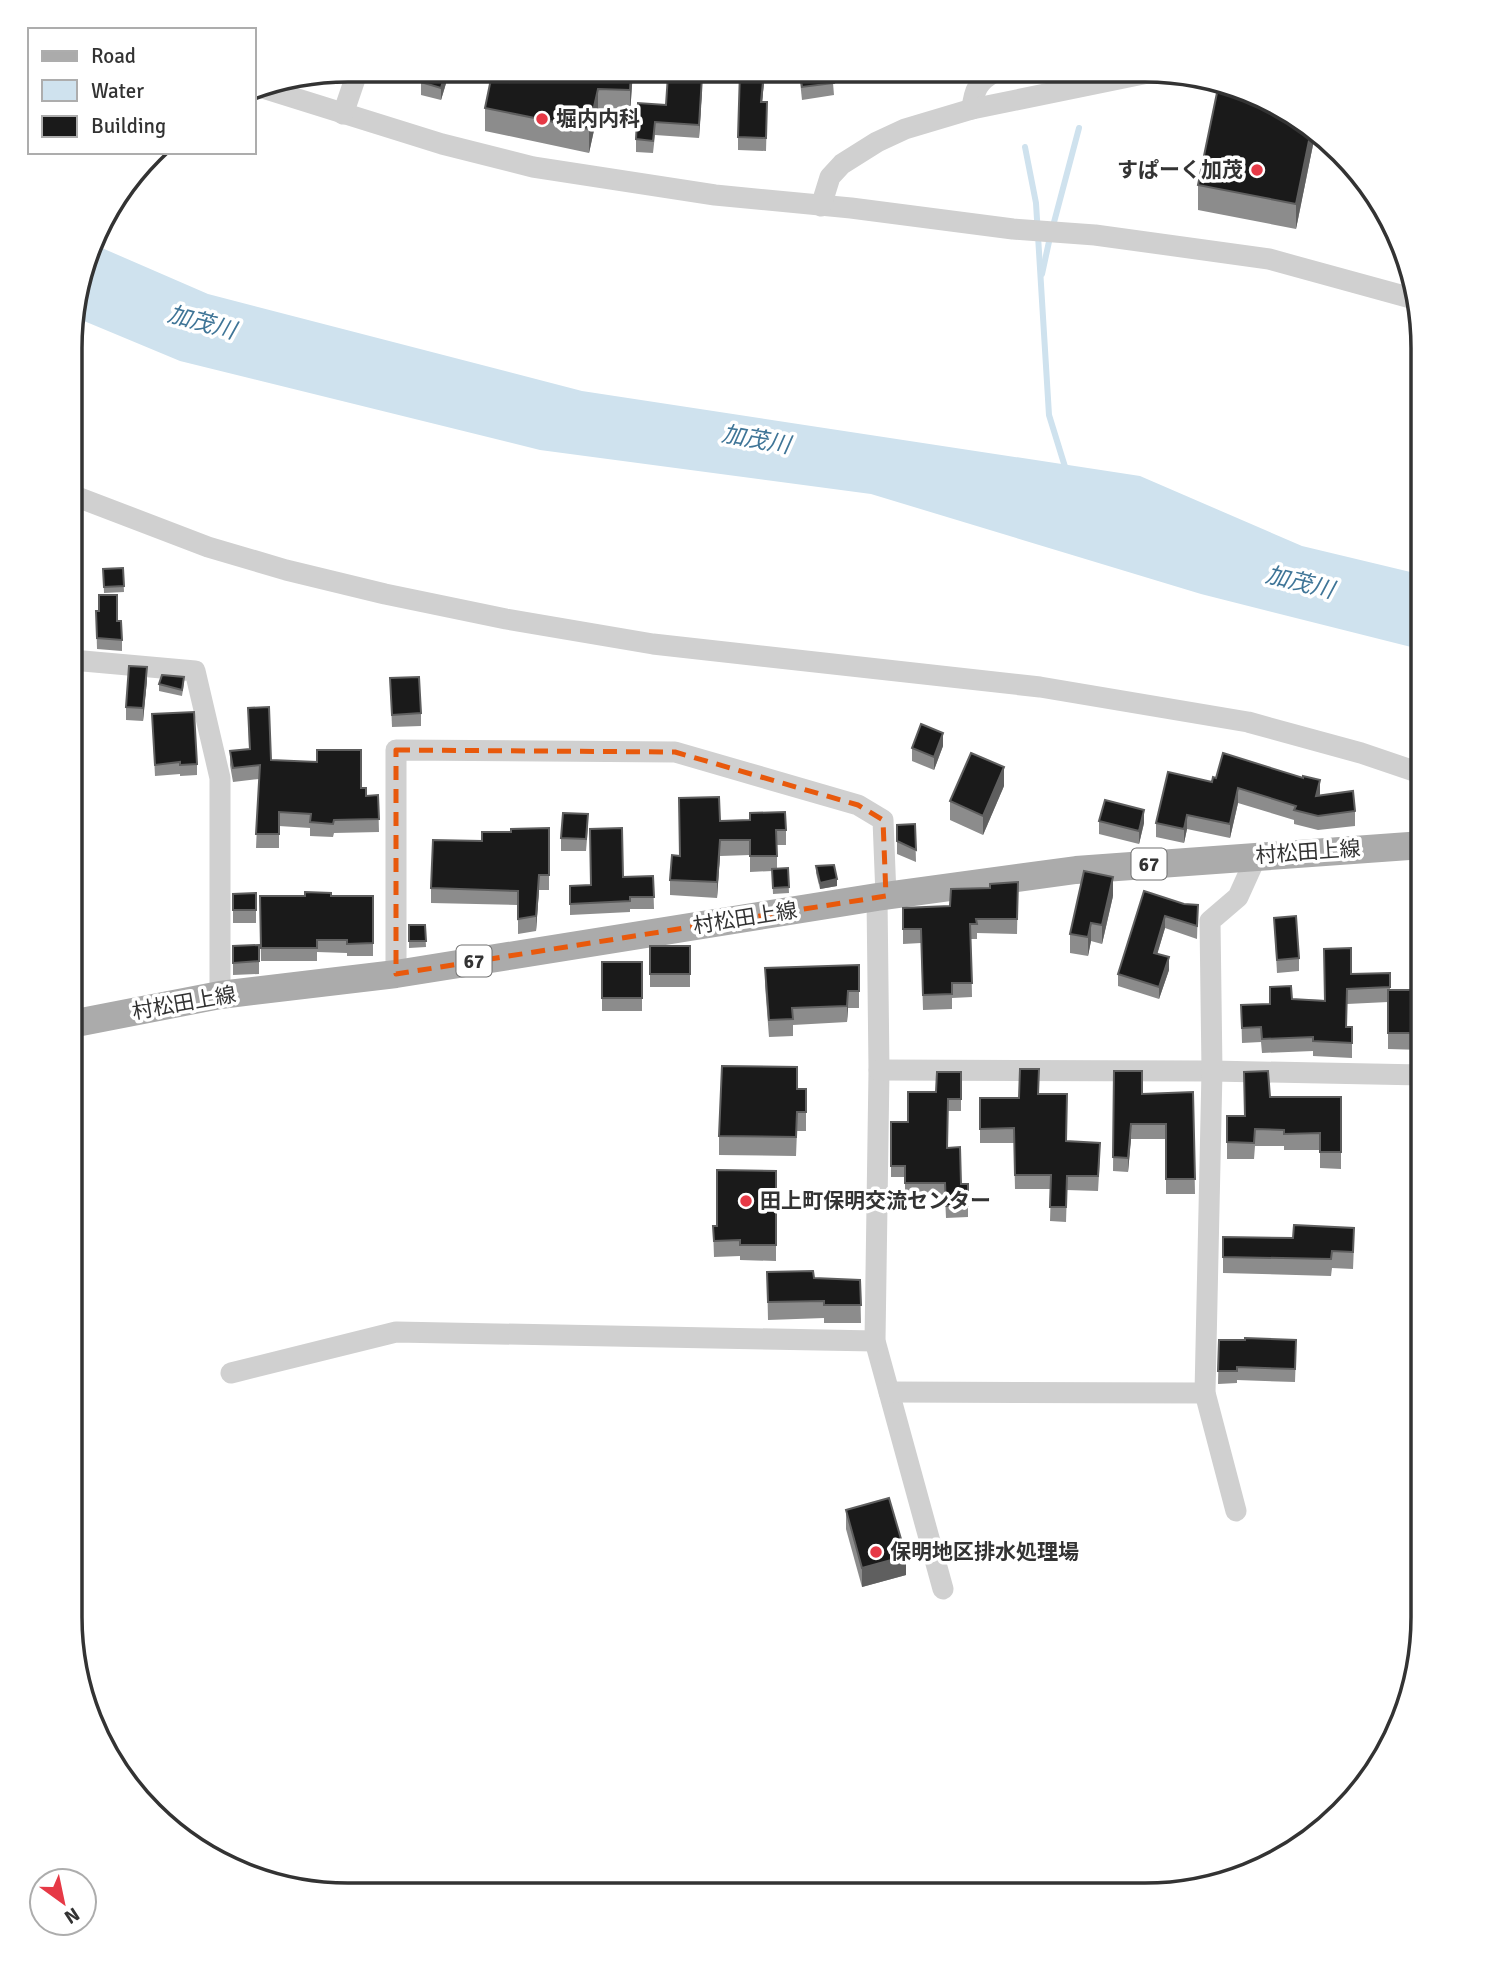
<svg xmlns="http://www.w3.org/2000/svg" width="1493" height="1965" font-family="Signika,'Noto Sans JP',sans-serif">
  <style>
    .water { fill: #cfe2ee }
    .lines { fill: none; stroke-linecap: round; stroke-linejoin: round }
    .stream { stroke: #cfe2ee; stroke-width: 6 }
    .minor { stroke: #d0d0d0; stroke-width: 21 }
    .major { stroke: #ababab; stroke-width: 28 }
    .wall { fill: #8c8c8c }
    .shaded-wall { fill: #5f5f5f }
    .building { fill: #1a1a1a; stroke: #5f5f5f; stroke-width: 2 }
    .marked { fill: none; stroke: #e8590c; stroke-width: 5; stroke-dasharray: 14 9; stroke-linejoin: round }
    .poi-dot { fill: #e63946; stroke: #fff; stroke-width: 2.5 }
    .labels { text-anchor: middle; stroke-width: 7; stroke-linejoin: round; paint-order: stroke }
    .shield { fill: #fff; stroke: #707070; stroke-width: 2 }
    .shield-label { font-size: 19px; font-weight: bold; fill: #333 }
    .poi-label { font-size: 21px; font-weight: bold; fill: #333; stroke: #fff; text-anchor: start }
    .street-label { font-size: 21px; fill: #333; stroke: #fff }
    .water-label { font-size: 23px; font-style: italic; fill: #3f7597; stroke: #fff }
    .rim { fill: none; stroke: #333; stroke-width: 3.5 }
  </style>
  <rect width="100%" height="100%" fill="#fff"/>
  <path class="water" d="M95 245 208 294 582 391 1140 476 1302 546 1423 575V650L1201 594 871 494 540 450 180 361 72 316Z"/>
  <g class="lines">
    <g class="stream">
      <path d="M1025 147 1036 203 1049 415 1066 470"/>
      <path d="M1053 226 1079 128"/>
      <path d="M1042 274 1050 237"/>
    </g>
    <g class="minor">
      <path d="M256 86 442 144 533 167 715 195 851 208 1013 229 1095 235 1269 259 1411 298"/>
      <path d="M972 109C974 90 978 81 995 72"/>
      <path d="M343 114 358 70"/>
      <path d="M821 206 830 177 842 164 877 142 905 129 972 109 1153 72"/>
      <path d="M72 495 208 547 286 570 385 594 506 619 653 644 1040 687 1248 722 1361 753 1423 774"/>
      <path d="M72 660 195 671 220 778V995"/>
      <path d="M877 897 879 1070 875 1341 943 1589"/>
      <path d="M396 974V750L675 752 858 805 883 820 886 896"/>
      <path d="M879 1070 1212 1071 1423 1075"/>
      <path d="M231 1373 396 1332 875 1341"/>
      <path d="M889 1392 1205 1393"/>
      <path d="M1236 1511 1205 1393 1212 1071 1210 921 1238 897 1257 855"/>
    </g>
    <path class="major" d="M71 1024 220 995 396 974 877 897 1076 870 1423 845"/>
  </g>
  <g class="wall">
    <path d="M371 70H387L386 75Z"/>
    <path d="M450 70 441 100 421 95V82Z"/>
    <path d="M502 70 604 71 613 73 614 71H633L630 114 598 112 589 153 485 131V108L509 82 511 72Z"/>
    <path d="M765 71 762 102 767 115 766 151 738 150V137Z"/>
    <path d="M799 71H832L834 95 802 100Z"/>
    <path d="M702 89 699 138 655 135 653 153 636 152V139L666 105Z"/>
    <path d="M1314 127 1316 130 1296 229 1198 210V185Z"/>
    <path d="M123 568 124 592 104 593 103 569Z"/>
    <path d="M96 611H99L117 621 122 640V651L97 649Z"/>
    <path d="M390 678 421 713V726L392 727Z"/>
    <path d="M147 680 143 721 126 720V707Z"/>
    <path d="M184 683 182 696 159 691V684Z"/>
    <path d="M248 708 271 760 361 788 366 796 378 795 379 832 334 833 333 837 310 836V828L279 826V848H256L259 779 233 782 230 765V751L249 749Z"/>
    <path d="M152 714 197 764V775L180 776V774L155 776Z"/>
    <path d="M943 746 934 770 912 761V748Z"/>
    <path d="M1212 782 1320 795 1355 811V826L1318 830 1294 824V820L1238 803 1230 838 1187 829 1184 843 1156 837V823Z"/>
    <path d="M1004 786 983 835 950 820V801Z"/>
    <path d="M720 821 786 830V845H777V868H788L789 893 773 894 772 871 750 872V855L720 856 717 898 670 895V880L680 856Z"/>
    <path d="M1099 821 1144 823 1139 844 1099 834Z"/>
    <path d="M915 824 916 862 897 854V825Z"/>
    <path d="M588 827 586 851H561V838Z"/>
    <path d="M549 828V890H539L536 931 518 934V905L431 903V888L511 832Z"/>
    <path d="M816 866 837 886 820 889 816 873Z"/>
    <path d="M653 876 654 909H630V912L570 915V886L591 885Z"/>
    <path d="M1018 882 1017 934 977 933V939H971L972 997 952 998V1009L923 1010 921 943 903 944V908L950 906 990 888Z"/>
    <path d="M1144 891 1184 904 1198 905 1197 939 1165 928 1157 954 1169 970 1159 999 1118 986V974Z"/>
    <path d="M256 893V923H233V894Z"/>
    <path d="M260 896H373V956H347V953L317 952V961H261Z"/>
    <path d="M1113 896 1102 944 1091 941 1088 956 1070 953V934Z"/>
    <path d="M1274 918 1299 958V971L1277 973Z"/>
    <path d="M409 925H425L426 947 409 948Z"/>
    <path d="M259 945V974L233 975V946Z"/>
    <rect x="650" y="946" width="40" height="41"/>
    <rect x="602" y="962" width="40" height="49"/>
    <path d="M859 965V1008H848L847 1022 793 1025V1036L769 1037 765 985V968Z"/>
    <path d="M1390 973V990L1417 1003H1423V1050L1388 1049V1002L1347 1004V1027H1352V1058L1313 1056V1051L1262 1053 1261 1042 1242 1043 1241 1005 1270 1004 1292 999 1325 1000 1351 974Z"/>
    <path d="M1114 1071 1142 1094 1193 1092 1195 1194H1166V1139H1131L1128 1172 1113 1171Z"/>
    <path d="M961 1072V1111H948L947 1148 961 1184H968V1217L946 1218 945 1195 905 1194V1177H891V1166L908 1122 936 1092Z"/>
    <path d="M1244 1072 1270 1097H1341V1169L1320 1168V1150H1284V1146H1255L1254 1159H1227V1116H1245Z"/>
    <path d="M797 1089H806V1131H797L796 1156 719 1155V1136Z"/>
    <path d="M1039 1094 1066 1141 1100 1157 1098 1191 1067 1190 1066 1222 1050 1221 1051 1189H1015L1014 1143H980V1098H1019Z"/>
    <path d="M776 1171V1261L740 1260V1256L714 1257 713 1226H717Z"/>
    <path d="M1223 1237 1354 1245 1353 1269 1332 1268 1331 1276 1223 1273Z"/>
    <path d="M767 1272 814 1278 860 1280 861 1323H824V1318L768 1320Z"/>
    <path d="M1219 1340 1296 1352 1295 1382 1237 1380V1383L1218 1384Z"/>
    <path d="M846 1510 906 1575 862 1587 846 1529Z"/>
  </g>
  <g class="shaded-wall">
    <path d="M446 70H450L441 100V88Z"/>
    <path d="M631 71H633L630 114V90Z"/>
    <path d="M764 71H765L761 115V102Z"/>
    <path d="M702 77V89L699 138V125Z"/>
    <path d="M598 89V112L589 153V129Z"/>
    <path d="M1312 126 1316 130 1296 229V204Z"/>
    <path d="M147 667V680L143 721V708Z"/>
    <path d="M943 733V746L934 770V757Z"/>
    <path d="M1004 767V786L983 835V816Z"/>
    <path d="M1320 780V794L1316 810V796Z"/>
    <path d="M1238 788V803L1230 838V824Z"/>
    <path d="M1144 810V823L1139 844V831Z"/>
    <path d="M1187 815V829L1184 843V829Z"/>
    <path d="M720 840V856L717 898V882Z"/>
    <path d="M539 875V890L536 931V916Z"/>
    <path d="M1113 877V896L1102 944V925Z"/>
    <path d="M837 879V886L820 889V883Z"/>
    <path d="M1165 916V928L1154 965V953Z"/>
    <path d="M1091 923V941L1088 956V937Z"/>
    <path d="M1169 957V970L1159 999V987Z"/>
    <path d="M848 991V1008L847 1022V1006Z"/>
    <path d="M1131 1124V1139L1128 1172V1158Z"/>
    <path d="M906 1556V1575L862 1587V1568Z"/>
  </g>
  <g class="building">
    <path d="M425 70H446L441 88 421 82Z"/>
    <path d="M511 70 604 71 613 73 614 71H631L630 90 598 89 589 129 485 108 491 79 509 82Z"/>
    <path d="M740 71H764L761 102H767L766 138 738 137Z"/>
    <path d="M800 71H832L834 83 802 87Z"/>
    <path d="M668 75 702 77 699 125 655 122 653 141 636 139 638 103 666 105Z"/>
    <path d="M1219 83 1252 91 1312 126 1296 204 1198 185Z"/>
    <path d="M123 568 124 586 104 587 103 569Z"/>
    <path d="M99 595H117V621H121L122 640 97 638 96 611H99Z"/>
    <path d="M129 666 147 667 143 708 126 707Z"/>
    <path d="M162 675 184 677 182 690 159 684Z"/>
    <path d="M419 677 421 713 392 715 390 678Z"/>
    <path d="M269 707 271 760 317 762V750H361V788H366V796L378 795 379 819 334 820 333 824 310 822 311 814 279 812V834H256L260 765 233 768 230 751 250 749 248 708Z"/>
    <path d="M194 712 197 764 180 765V762L155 765 152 714Z"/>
    <path d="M921 724 943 733 934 757 912 748Z"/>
    <path d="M971 753 1004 767 983 816 950 801Z"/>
    <path d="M1223 753 1303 778V776L1320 780 1316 796 1353 791 1355 811 1318 816 1294 810 1296 806 1238 788 1230 824 1187 815 1184 829 1156 823 1168 772 1212 782 1213 777 1216 778Z"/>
    <path d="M719 797 720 821 750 820V813L785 812 786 830H776L777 856H750V840H720L717 882 670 880 672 855 680 856 679 798Z"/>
    <path d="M1105 800 1144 810 1139 831 1099 821Z"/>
    <path d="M563 813 588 814 586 839 561 838Z"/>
    <path d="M915 824 916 850 897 841V825Z"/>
    <path d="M549 828V875H539L536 916 518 919V891L431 888 433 840 482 841V832H511V829Z"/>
    <path d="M622 828 623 877 653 876 654 897H630V901L570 904V886L591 885 590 829Z"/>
    <path d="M834 865 837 879 820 883 816 866Z"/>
    <path d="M788 868 789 887 773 888 772 869Z"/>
    <path d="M1084 871 1113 877 1102 925 1091 923 1088 937 1070 934Z"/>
    <path d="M1018 882 1017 919H976L977 924H970L972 983H952V994L923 995 921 929H903V908L950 906 951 889 990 888V884Z"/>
    <path d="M1144 891 1184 904 1198 905 1197 926 1165 916 1154 953 1169 957 1159 987 1118 974Z"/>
    <path d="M305 892 331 893V896H373V943L347 944V940H317V948H261L260 896H305Z"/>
    <path d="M256 893V910H233V894Z"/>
    <path d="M1296 916 1299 958 1277 960 1274 918Z"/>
    <path d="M409 925H425L426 941H409Z"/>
    <path d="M259 945V961L233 963V946Z"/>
    <rect x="650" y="946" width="40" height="28"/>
    <path d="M1351 948V974L1390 973V987L1347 989 1346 1027H1352V1043L1313 1041V1037L1262 1039 1261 1027 1242 1028 1241 1005 1270 1004V987L1291 986 1292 999 1325 1001 1324 949Z"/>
    <rect x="602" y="962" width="40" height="36"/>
    <path d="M859 965V991H848L847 1006 792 1008 793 1019 769 1020 765 968Z"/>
    <path d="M1388 990H1417V1003H1423V1033H1388Z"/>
    <path d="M722 1066 797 1067V1089H806V1112H797L796 1137 719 1136Z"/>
    <path d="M1020 1069H1039L1038 1094H1067L1066 1141 1100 1143 1098 1176H1067L1066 1207H1050L1051 1175H1015L1014 1128 980 1129V1098H1019Z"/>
    <path d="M1114 1071H1142V1094L1193 1092 1195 1179H1166V1124H1131L1128 1158 1113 1157Z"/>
    <path d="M1268 1071 1270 1097H1341V1152H1320V1133L1284 1134V1130L1255 1129 1254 1143 1227 1142V1116H1245L1244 1072Z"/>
    <path d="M937 1072H961V1099H948L947 1148 960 1147 961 1184H968V1206H946L945 1183H905V1166H891V1122H908V1092H936Z"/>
    <path d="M717 1170 776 1171V1245H740V1240L714 1241 713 1226H717Z"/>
    <path d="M1294 1225 1354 1228 1353 1252 1332 1251 1331 1259 1223 1257V1237L1293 1238Z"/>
    <path d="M813 1271 814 1278 860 1280 861 1305H824V1301L768 1302 767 1272Z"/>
    <path d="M1245 1338 1296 1340 1295 1369 1237 1367V1371H1218L1219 1340H1245Z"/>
    <path d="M889 1498 906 1556 862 1568 846 1510Z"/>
  </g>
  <path class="marked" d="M396 750 675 752 858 805 883 820 886 896 396 974Z"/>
  <g class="poi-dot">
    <circle cx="542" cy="119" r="7"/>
    <circle cx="1257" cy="170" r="7"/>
    <circle cx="746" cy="1201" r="7"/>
    <circle cx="876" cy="1552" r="7"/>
  </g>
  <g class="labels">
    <g class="shield">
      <rect x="1131.5" y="848.5" width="35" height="31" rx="5"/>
      <rect x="456.5" y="945.5" width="35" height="31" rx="5"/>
    </g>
    <g class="shield-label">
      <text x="1149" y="871">67</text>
      <text x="474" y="968">67</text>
    </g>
    <g class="poi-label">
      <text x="556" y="126">堀内内科</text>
      <text x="1243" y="177" text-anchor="end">すぱーく加茂</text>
      <text x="760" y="1208">田上町保明交流センター</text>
      <text x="890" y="1559">保明地区排水処理場</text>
    </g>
    <g class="street-label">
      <text transform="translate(1308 852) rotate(-4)" y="7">村松田上線</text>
      <text transform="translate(745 918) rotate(-9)" y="7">村松田上線</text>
      <text transform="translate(184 1003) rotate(-10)" y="7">村松田上線</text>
    </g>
    <g class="water-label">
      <text transform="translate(202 322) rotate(15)" y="8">加茂川</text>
      <text transform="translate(756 439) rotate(10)" y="8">加茂川</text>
      <text transform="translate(1300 582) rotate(14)" y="8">加茂川</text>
    </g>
  </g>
  <path d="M0 0H1493V1965H0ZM348 82H1145A266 266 0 0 1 1411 348V1617A266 266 0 0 1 1145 1883H348A266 266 0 0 1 82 1617V348A266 266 0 0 1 348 82Z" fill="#fff" fill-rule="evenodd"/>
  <path class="rim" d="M348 82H1145A266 266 0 0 1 1411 348V1617A266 266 0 0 1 1145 1883H348A266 266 0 0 1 82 1617V348A266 266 0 0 1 348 82Z"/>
  <rect x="28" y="28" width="228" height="126" fill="#ffffff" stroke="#adadad" stroke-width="2"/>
  <rect x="42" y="51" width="35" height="10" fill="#ababab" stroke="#adadad" stroke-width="2"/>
  <text x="91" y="63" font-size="21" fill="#333333">Road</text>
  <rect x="42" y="80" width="35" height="21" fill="#cfe2ee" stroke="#adadad" stroke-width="2"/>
  <text x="91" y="98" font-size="21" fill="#333333">Water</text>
  <rect x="42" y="116" width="35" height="21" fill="#1a1a1a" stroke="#adadad" stroke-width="2"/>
  <text x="91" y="133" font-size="21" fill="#333333">Building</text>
  <g transform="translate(63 1902) rotate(147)"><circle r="33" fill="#ffffff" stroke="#adadad" stroke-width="2"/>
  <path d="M0-5L12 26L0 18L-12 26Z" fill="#e63946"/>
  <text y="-10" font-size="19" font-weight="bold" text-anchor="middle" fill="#333333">N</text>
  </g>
</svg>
